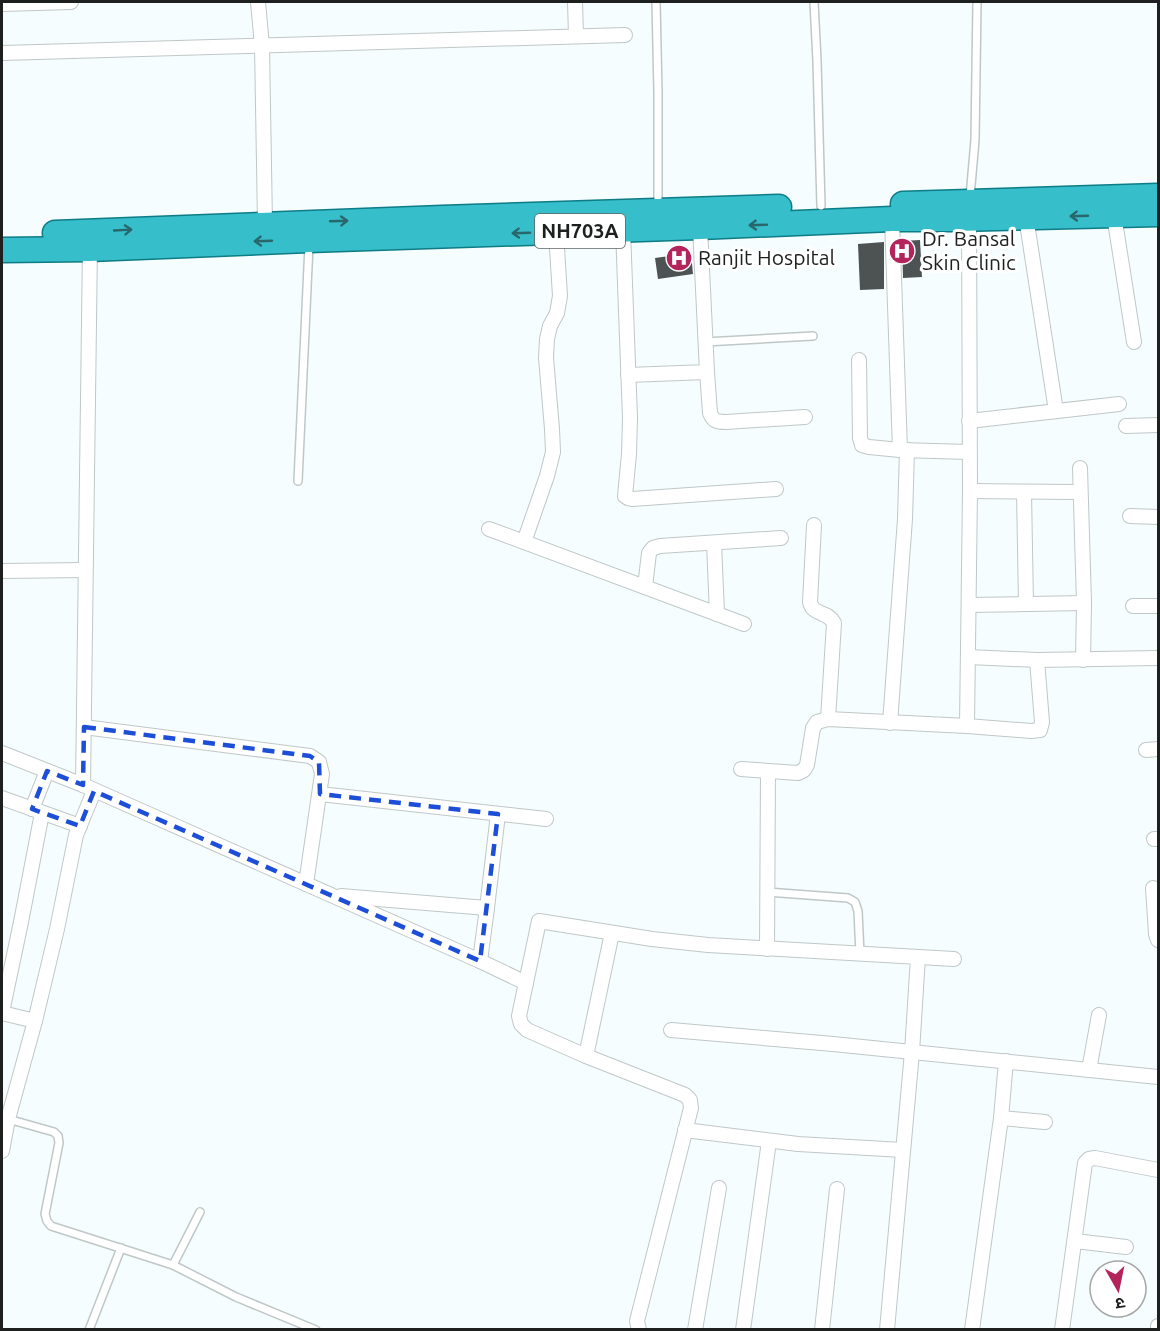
<svg xmlns="http://www.w3.org/2000/svg" width="1160" height="1331" font-family="Ubuntu,'Noto Sans Devanagari',sans-serif">
  <style>
    .building { fill: #4d5253 }
    .lines { fill: none; stroke-linecap: round; stroke-linejoin: round }
    .service-casing { stroke: #c0c7c7; stroke-width: 10 }
    .minor-casing { stroke: #c0c7c7; stroke-width: 16 }
    .trunk-casing { stroke: #0d7c86; stroke-width: 27 }
    .service { stroke: #fff; stroke-width: 7 }
    .minor { stroke: #fff; stroke-width: 14 }
    .trunk { stroke: #36beca; stroke-width: 24 }
    .oneway { stroke: #29676c }
    .marked { fill: none; stroke: #1d4ed8; stroke-width: 4.5; stroke-dasharray: 12 8; stroke-linejoin: round }
    .labels { text-anchor: middle; stroke-width: 6; stroke-linejoin: round; paint-order: stroke }
    .shield { fill: #fff; stroke: #626363; stroke-width: 1.5 }
    .shield-label { font-size: 20px; font-weight: bold; fill: #1e2020 }
    .poi-label { font-size: 21px; fill: #1e2020; stroke: #fff; text-anchor: start }
  </style>
  <rect width="100%" height="100%" fill="#f6fdfe"/>
  <g class="building">
    <path d="M920 240 922 277 903 278 902 241Z"/>
    <path d="M884 242V289L860 290 858 244Z"/>
    <path d="M691 253 693 274 658 279 655 258Z"/>
  </g>
  <g class="lines">
    <defs>
      <g id="service">
        <path d="M656 2 658 93V206"/>
        <path d="M814 2 817 61 821 206"/>
        <path d="M970 197 975 140 977 2"/>
        <path d="M705 342 813 336"/>
        <path d="M298 481 309 245"/>
        <path d="M767 892 848 898 855 902 858 911 860 954"/>
        <path d="M8 1119 54 1132 58 1136 59 1143 45 1214 47 1221 51 1226 173 1265 236 1297 316 1330"/>
        <path d="M173 1265 200 1212"/>
        <path d="M89 1330 121 1248"/>
      </g>
      <g id="minor">
        <path d="M258 2 262 46 265 224"/>
        <path d="M575 2 576 36"/>
        <path d="M2 4 71 2"/>
        <path d="M2 53 625 35"/>
        <path d="M1114 215 1134 342"/>
        <path d="M1026 217 1056 411"/>
        <path d="M892 219 900 450"/>
        <path d="M623 230 630 418 629 454 625 496 628 498 632 499 776 489"/>
        <path d="M859 360 860 438 862 445 869 447 900 450 969 452"/>
        <path d="M707 372 710 413C713 421 717 422 726 422L805 417"/>
        <path d="M628 375 707 372 700 227"/>
        <path d="M969 421 1119 404"/>
        <path d="M1126 426 1158 425"/>
        <path d="M1080 468 1084 603 1083 660"/>
        <path d="M970 491 1080 492"/>
        <path d="M1024 492 1026 604"/>
        <path d="M1130 516 1158 517"/>
        <path d="M814 525 810 602C813 616 827 610 834 623L828 719"/>
        <path d="M489 529 744 624"/>
        <path d="M524 542 547 476 553 452 552 429 546 358 547 339 550 326 557 313 560 296 556 232"/>
        <path d="M714 543 717 614"/>
        <path d="M2 571 85 570"/>
        <path d="M645 587 649 553 653 548 660 546 781 538"/>
        <path d="M969 605 1084 603"/>
        <path d="M1133 606H1158"/>
        <path d="M968 657 1037 660 1158 658"/>
        <path d="M890 723 905 519 907 450"/>
        <path d="M967 726 970 491 969 212"/>
        <path d="M84 727 310 756 319 762 322 774 306 884"/>
        <path d="M1146 750 1158 749"/>
        <path d="M2 753 83 785 480 961 526 983"/>
        <path d="M741 769 798 773 804 770 807 765 813 728 817 722 828 719 967 726 1031 731 1040 730 1042 722 1037 660"/>
        <path d="M83 785 90 245"/>
        <path d="M320 794 546 819"/>
        <path d="M2 798 80 826"/>
        <path d="M32 809 47 771"/>
        <path d="M1154 839H1158"/>
        <path d="M1153 888 1156 934 1158 940"/>
        <path d="M341 896 487 908 498 814"/>
        <path d="M767 949 768 771"/>
        <path d="M480 961 487 908"/>
        <path d="M2 1012 21 922 42 813"/>
        <path d="M2 1013 35 1021"/>
        <path d="M671 1030 833 1044 1158 1077"/>
        <path d="M586 1056 612 933"/>
        <path d="M1089 1070 1099 1015"/>
        <path d="M1001 1118 1045 1122"/>
        <path d="M685 1130 798 1144 903 1150"/>
        <path d="M2 1151 8 1119 35 1021 57 929 76 835 94 791"/>
        <path d="M1075 1241 1126 1247"/>
        <path d="M639 1330 637 1321 691 1108 690 1100 685 1095 586 1056 527 1030 521 1024 519 1016 539 921 652 939 708 945 954 959"/>
        <path d="M695 1330 719 1188"/>
        <path d="M743 1330 769 1141"/>
        <path d="M822 1330 837 1189"/>
        <path d="M887 1330 912 1052 918 957"/>
        <path d="M972 1330 1001 1118 1006 1061"/>
        <path d="M1062 1330 1085 1163 1089 1159 1095 1158 1158 1170"/>
        <path d="M1158 1330V1326"/>
      </g>
      <g id="trunk">
        <path d="M903 204 1158 196"/>
        <path d="M55 233 442 218 779 207"/>
        <path d="M2 250 90 249 309 240 700 227 892 219H956L1158 214"/>
      </g>
    </defs>
    <use href="#service" class="service-casing"/>
    <use href="#minor" class="minor-casing"/>
    <use href="#trunk" class="trunk-casing"/>
    <use href="#service" class="service"/>
    <use href="#minor" class="minor"/>
    <use href="#trunk" class="trunk"/>
  </g>
  <defs><path id="oneway-shaft" d="M-6 0H5M1.5-3L5.5 0L1.5 3" fill="none" stroke-width="1.6" stroke-linecap="round" stroke-linejoin="round" transform="scale(1.5)"/></defs>
  <g class="oneway">
    <use href="#oneway-shaft" transform="translate(1079 216) rotate(178)"/>
    <use href="#oneway-shaft" transform="translate(339 221) rotate(-2)"/>
    <use href="#oneway-shaft" transform="translate(758 225) rotate(178)"/>
    <use href="#oneway-shaft" transform="translate(123 230) rotate(-3)"/>
    <use href="#oneway-shaft" transform="translate(521 233) rotate(178)"/>
    <use href="#oneway-shaft" transform="translate(263 241) rotate(178)"/>
  </g>
  <path class="marked" d="M84 727 310 756 319 762 320 794 498 814 480 961 94 791 80 826 32 809 47 771 83 785Z"/>
  <defs>
    <symbol id="hospital-disc" viewBox="-11 -11 22 22"><circle r="9.5" fill="#b2245b" stroke="#fff"/><path d="M-5-5h3v3.5h4V-5h3V5h-3V1.5h-4V5h-3Z" fill="#fff"/></symbol>
  </defs>
  <g fill-rule="evenodd">
    <use href="#hospital-disc" x="887" y="236" width="30" height="30"/>
    <use href="#hospital-disc" x="664" y="243" width="30" height="30"/>
  </g>
  <g class="labels">
    <rect class="shield" x="535" y="214" width="90" height="34" rx="4.5"/>
    <g class="shield-label">
      <text x="580" y="238">NH703A</text>
    </g>
    <g class="poi-label">
      <text x="922" y="246">Dr. Bansal<tspan x="922" dy="24">Skin Clinic</tspan></text>
      <text x="698" y="265">Ranjit Hospital</text>
    </g>
  </g>
  <rect width="1160" height="1331" fill="none" stroke="#1e2020" stroke-width="6"/>
  <g transform="translate(1118 1289) rotate(171)"><circle r="28" fill="#ffffff" stroke="#a5a6a6" stroke-width="1.5"/>
  <path d="M0-4.5L10 22L0 15L-10 22Z" fill="#b2245b"/>
  <text y="-9" font-size="16" font-weight="bold" text-anchor="middle" fill="#1e2020">उ</text>
  </g>
</svg>
